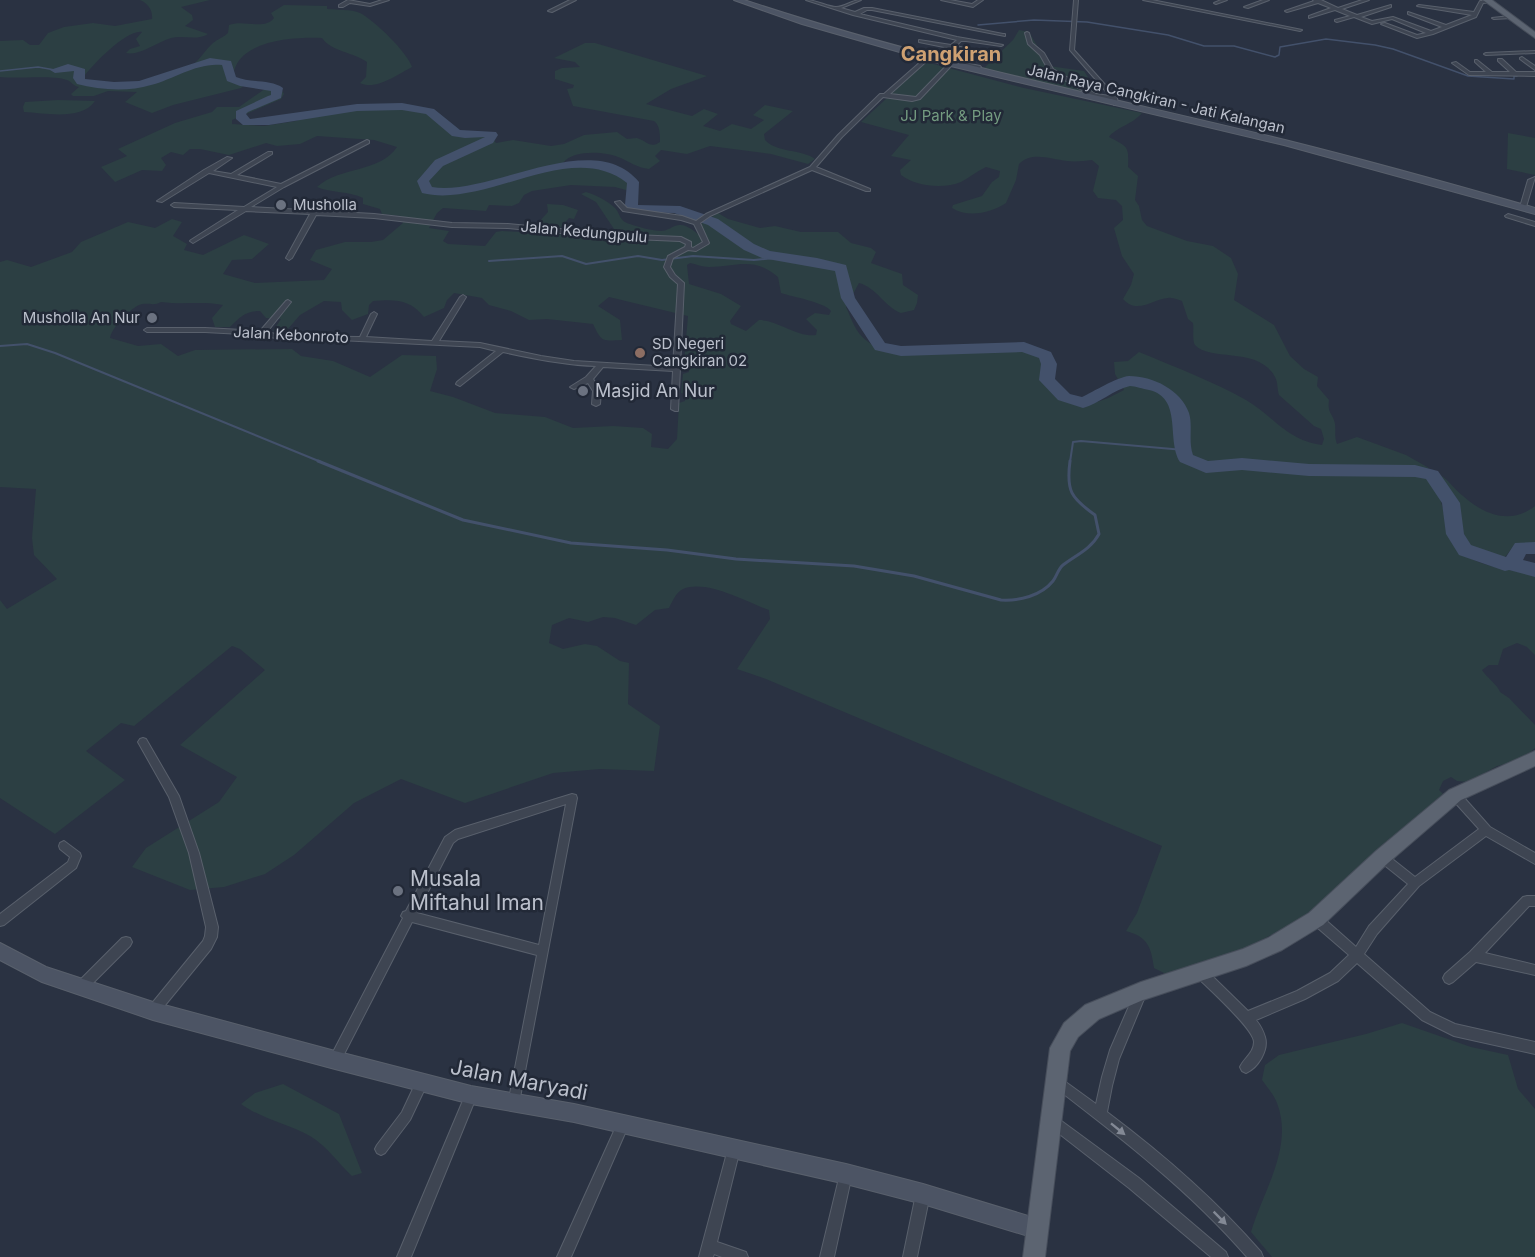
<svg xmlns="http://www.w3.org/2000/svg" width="1535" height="1257" font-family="Inter,sans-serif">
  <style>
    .green { fill: #2c3f43; fill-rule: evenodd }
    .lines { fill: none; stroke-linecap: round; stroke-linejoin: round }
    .stream-far2 { stroke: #43516b; stroke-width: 1.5 }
    .stream-far1 { stroke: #43516b; stroke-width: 2 }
    .stream { stroke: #43516b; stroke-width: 3 }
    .river { fill: #43516b; fill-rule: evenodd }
    .street-casing { stroke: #59606c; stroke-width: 2 }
    .secondary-casing { stroke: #59606c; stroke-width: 2 }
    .primary-casing { stroke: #474e5b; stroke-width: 2 }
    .street { fill: #3e4552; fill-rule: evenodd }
    .secondary { fill: #4c5464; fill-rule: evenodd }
    .primary { fill: #5c6471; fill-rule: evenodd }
    .oneway { fill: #838995 }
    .worship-dot { fill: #6b7280; stroke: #222937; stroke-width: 2 }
    .education-dot { fill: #8d6e63; stroke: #222937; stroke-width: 2 }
    .labels { text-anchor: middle; stroke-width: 5; stroke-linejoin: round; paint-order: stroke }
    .far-street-label { font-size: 15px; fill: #bbc0cc; stroke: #222937 }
    .far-park-label { font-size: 15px; fill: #749b80; stroke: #222937 }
    .far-poi-label { font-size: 15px; fill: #bbc0cc; stroke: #222937; text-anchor: start }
    .poi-label { font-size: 18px; fill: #bbc0cc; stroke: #222937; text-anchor: start }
    .far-district-label { font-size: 20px; font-weight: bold; fill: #cfa172; stroke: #222937 }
    .near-poi-label { font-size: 21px; fill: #bbc0cc; stroke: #222937; text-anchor: start }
    .near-street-label { font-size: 21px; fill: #bbc0cc; stroke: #222937 }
  </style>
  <rect width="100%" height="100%" fill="#2a3242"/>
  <g class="green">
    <path d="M140 0H210L181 7 192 15 193 20 185 26 208 34C198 41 183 35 171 38 157 42 140 56 126 53L130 49 140 46 136 39 142 32C127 29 92 65 83 78L84 79C114 89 168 82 194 64 201 58 206 49 213 43 218 39 224 37 228 33L229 25C244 19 264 31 274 18L271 13 284 5 327 6V9C337 10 351 9 360 13 374 20 408 53 412 67 398 74 376 91 360 83L366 77 367 62C353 52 332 52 322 38 293 37 235 40 233 78L246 83 241 88 173 105 152 113 125 102 137 92 108 91 94 96H73L71 94 79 87C73 86 72 82 67 80 52 75 18 79 0 77V41L23 40 30 45H39L48 33 64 27 93 23 115 26 152 19C153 11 148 3 140 0Z"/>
    <path d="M1019 30 1029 32 1049 66 1084 71 1098 93 1097 98 981 71 1013 40Z"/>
    <path d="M585 43H595L707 76 671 89 646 104 692 116 704 109 718 114 703 126 720 131 732 124 751 129 764 120 753 115 765 105 793 111 764 134 765 140C777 153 802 149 815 159L808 164 771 154 710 146 687 154 661 150 655 156 660 161 649 169C637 168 629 161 618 157 604 151 572 150 563 163L569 166 595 165 625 175 632 188 626 190 615 187 571 185 532 191 524 195 519 203 512 206 489 205 486 211 443 208 437 213 429 228 449 231 443 241 448 244 485 246 496 232 502 231 620 238 596 202 581 194 586 192C596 195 608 201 615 208 621 215 619 221 630 224 638 227 653 231 661 231 668 231 672 226 679 225 688 224 696 233 703 238L701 224 718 213 728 219 760 228 775 226 801 232H838L851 243 871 248 876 252 871 263 902 274 903 285 918 295 917 303 914 310 901 313C885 307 877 288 859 283L846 307C852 320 855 332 867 341 873 346 881 351 887 352 916 358 1025 338 1041 360 1043 369 1043 379 1048 387 1052 394 1060 397 1067 400 1090 408 1103 401 1124 390L1115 374 1114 362 1128 361 1139 352C1175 367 1212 381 1246 400 1273 416 1288 441 1322 445L1324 439 1321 429 1314 426 1279 395C1277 389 1278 382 1275 377 1259 346 1210 362 1195 345 1192 341 1194 328 1193 323L1188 319 1182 301C1178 300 1173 297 1168 298 1153 299 1137 315 1123 299L1131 285 1134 274 1122 256 1114 228 1123 220 1122 206 1116 200 1098 198 1093 191 1099 166 1092 160C1084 161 1075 162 1067 161 1050 159 1032 151 1019 164L1016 180 1006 203C991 213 968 218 952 208L953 205 982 196 992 182 999 177 1000 171 986 167C977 171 969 178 961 182 945 189 916 187 901 175L900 170 911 160 891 156 909 135 861 122 926 62 1024 88 1142 113C1133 124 1115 128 1109 137 1128 147 1129 146 1128 167L1138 176 1135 200 1139 206 1142 220 1147 226 1187 241 1213 246 1231 258 1238 274 1234 300 1274 325 1290 356 1304 369 1318 377 1317 386 1329 400C1327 414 1333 413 1335 424 1336 432 1334 436 1337 444L1357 437 1406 455 1429 468 1354 465 1357 472 1423 476C1451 495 1440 536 1459 551 1481 568 1509 569 1535 575V655L1527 647 1517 643 1503 649 1498 665H1489L1482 670C1487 678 1497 684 1500 692L1509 698 1535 725V748L1521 761 1497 766 1469 782 1457 781 1451 777 1443 781 1439 790 1443 794 1300 920 1228 957 1166 974 1154 968C1151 947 1148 937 1126 931L1137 913 1162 846 766 679 737 669 770 619 769 610C746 602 707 579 683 589 676 592 672 602 669 608L655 610 636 625 615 618 603 617 588 622 569 618 552 625 549 643 563 649 585 644 597 646 620 661 629 663 628 704 660 726 654 771 600 769 553 773 465 803 401 779 354 803 294 855 265 874 224 887 190 890 132 867 146 848 219 802 237 777 180 745 265 670 240 649 232 646 134 726 121 723 86 751 125 780 55 834 0 798V600L7 609 57 579 34 555 32 538 36 489 0 487V262L7 260 31 267 72 252 81 242 128 222 155 228 172 219 182 222 173 236 187 244 184 250 203 255 244 235 269 244 252 259 232 260 223 274 255 283 324 280 332 269 310 260 316 250 345 242H371L383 240 403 223 401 216 382 214 380 209 363 204V198C349 191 331 193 317 187 340 166 380 173 397 147L374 140 317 136 300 144 277 146 266 143 229 155 200 149H190L183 155 171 152 161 158 166 165 162 171 142 170 115 182 101 167 127 156 118 149 175 123 212 112 217 107H239L269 86 281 89 284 94 281 99 232 120V124L264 126 296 121 319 112 371 104 426 110 440 114 458 130 493 134V139L496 143 513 140 551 146 564 144 584 135 617 132 627 139C627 139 636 138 637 138 647 141 650 149 660 142 660 135 660 125 654 121L573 106 567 89 573 88 574 85 555 79V71L562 68 580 67 575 62 554 58ZM690 263C696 264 702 267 709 267 736 267 754 256 778 277L781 293C793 297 824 302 831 311L829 315 815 313 806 319 817 330 816 335C799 338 777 320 759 320L746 331 731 324 730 321 741 306 721 294 689 284 687 265ZM454 293 482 298 489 305 511 311 529 320 547 319 593 324C602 342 601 341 622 340L620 320 598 306 609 297 688 316 684 363 688 364 689 372 683 374 681 393 685 394V401L679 403 677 439 668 449 651 447 652 434 643 428 613 426 573 428 545 417 495 413 453 397 430 391 437 369 436 356 402 355 370 377 333 361 301 356 292 349 195 350 178 356 161 344 138 346 110 338C112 327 131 307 142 304 150 303 154 306 161 302 182 305 202 301 223 305L212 318 215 327H230C240 317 245 311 260 311L266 318 281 319 273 331 287 330 300 315 324 301 341 302 342 310 352 320 368 314 369 305 373 301C395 299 410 299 424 317L444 308 447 300Z"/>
    <path d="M58 100 95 101C81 121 46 113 24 112L23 107 25 102Z"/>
    <path d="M1508 133 1535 138V175L1507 169Z"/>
    <path d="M547 204 563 205 578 210 574 219 569 218 560 228 537 224 548 212Z"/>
    <path d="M1439 474C1449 480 1454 489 1463 496 1484 515 1511 525 1535 506V544L1516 543 1505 557H1501L1472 550 1461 538 1458 513Z"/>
    <path d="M1402 1023 1471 1047 1508 1055 1518 1089 1535 1109V1257H1272L1251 1232C1263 1191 1294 1147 1277 1103 1274 1095 1267 1087 1262 1080L1265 1065 1279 1055 1366 1034Z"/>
    <path d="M283 1084 339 1114 362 1173 352 1176C337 1162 328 1147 310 1136 288 1124 262 1119 241 1104L255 1093Z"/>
  </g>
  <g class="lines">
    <g class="stream-far2">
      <path d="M978 25 1034 20 1087 22 1168 35 1204 46H1234L1275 57 1279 55 1280 47 1326 39 1375 45 1393 49 1468 76 1514 79V76H1517"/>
      <path d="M0 71 38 67 55 70"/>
    </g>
    <g class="stream-far1">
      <path d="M489 261 562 256 586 264 638 256 662 260 693 256 754 260 775 258"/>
      <path d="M0 346 27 344 55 353 321 462"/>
      <path d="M1070 462 1073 442 1081 441 1184 450"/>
    </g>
    <path class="stream" d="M318 461 463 520 571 543 667 550 736 559 854 566 914 576 1001 600C1019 601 1041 596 1053 581 1057 576 1058 569 1063 565 1076 555 1091 549 1099 534L1095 515C1071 498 1066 491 1070 461"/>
    <path class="river" d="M210 58 231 61 236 77C250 83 271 79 283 88L281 98 248 112 246 114 250 119 357 104 402 103 434 109 460 130 496 132 498 135 493 143 443 166 429 181 432 187C489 197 593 126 639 182L638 205 680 206 718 219 754 244 770 251 817 258 846 265 855 298 885 343 901 346 1024 342 1051 352 1057 364 1055 379 1070 394 1082 397C1093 392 1117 377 1129 376 1153 376 1181 390 1189 413 1193 426 1188 441 1193 455L1208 461 1242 458 1309 464 1415 465 1438 471 1460 503 1464 534 1471 545 1506 557 1515 543 1535 542V554H1526L1523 560 1535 563V577L1509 570 1505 571 1459 555 1446 534 1442 503 1426 479 1415 477 1309 476 1242 470 1206 473 1180 462C1166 439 1183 398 1149 390 1143 389 1135 386 1130 386 1114 389 1099 404 1083 408L1058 400 1039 380 1041 364 1039 358 1022 352 901 356 875 350 841 298 835 271 762 258 744 250 708 225 674 213 630 212 625 205 627 183C570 138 486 209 422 193L417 181 435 160 485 137 465 138 452 136 426 114 402 110 357 111 269 125H243L236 119V111L268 96 271 95V91L240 86 227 81 222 65C198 62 174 79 151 85 128 92 100 90 77 84L73 78 74 71 55 73 50 70 68 64 85 69V79L114 82 139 81Z"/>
    <defs>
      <g id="street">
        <path d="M348 0 370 4 382 0H389L370 6 350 3 343 7H339V5Z"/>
        <path d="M570 0H576L552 12 548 11Z"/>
        <path d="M806 0C816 0 828 7 836 7 845 7 852 0 861 0L841 8 855 12 864 8H872L1003 34H1005V36L872 10H867L860 14 957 37 1003 45 1001 46 966 41H961L956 46 995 55 993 56 954 49 938 62H936V60L949 48 919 42V40L951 45 957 40 853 15Z"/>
        <path d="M941 0H950L972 4 978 0H983L973 7Z"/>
        <path d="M1074 0H1078L1074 50 1117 98 1118 105H1114L1113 100 1092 96 1049 71 1040 55 1028 44 1025 33 1027 32 1029 33 1032 43 1044 53 1053 69 1096 94 1110 96 1070 50Z"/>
        <path d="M1143 0H1152L1302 30 1300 31Z"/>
        <path d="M1221 0H1227L1216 4 1214 3Z"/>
        <path d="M1263 0H1269L1248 8 1244 7Z"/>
        <path d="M1313 0H1321L1338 8 1362 0H1369L1342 9 1357 15 1391 5V7L1361 17 1372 21 1393 17 1431 31 1442 27 1408 14V12L1446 25 1472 15 1417 6 1419 5 1474 12 1480 1H1491L1493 2 1483 3 1476 17 1433 34 1417 38 1381 24 1385 23 1417 35 1426 33 1392 19 1372 24 1354 17 1337 22 1335 21V20L1350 16 1335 10 1309 18V16L1331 8 1318 3 1287 12 1285 11 1314 1Z"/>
        <path d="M1510 16 1512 18 1494 19 1492 18Z"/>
        <path d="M1535 51V53L1486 55 1484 54 1486 53Z"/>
        <path d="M1522 57 1535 66V70L1520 59V58Z"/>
        <path d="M925 58 929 59 890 94 916 97 948 64 952 65 920 99 912 101 883 97 842 137 816 167 870 189V191H866L812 170 710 216 700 223 709 243 708 244 696 251 688 250 673 258 670 267 675 275 684 283 678 411H675L671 409 673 371 603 367 593 379 601 391 600 404 596 406 592 404 593 391 588 383 574 389 570 387 586 377 596 366C564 365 534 359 503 352L460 386 456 384 457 382 496 351 480 347 339 340H284L262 335 205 332H147L144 330 147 328H205L260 331 286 301 288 300 291 302 267 332 284 336 360 337 371 314 374 312 377 314 366 337 432 341 460 297 463 295 466 297 439 341 480 343 541 356 574 361 673 367 678 284 670 277 664 267 668 256 685 247 686 244 680 241 611 238 508 228 452 227 374 218 316 215 292 258 289 260 286 258 310 214 246 211 193 243 190 241 191 240 238 210 174 207 171 205 174 203 244 207 277 187 209 173 162 202 157 201 204 170 227 157 232 158 213 171 231 174 268 152H272V154L237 175 281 184 367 140 369 141V143L284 187 251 207 374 214 452 223 508 224 611 234 681 237 691 242V247L693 248 703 242 694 224 681 220 623 211 615 202 620 201 627 208 682 216 696 221 706 214 810 167 838 135 880 94H884Z"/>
        <path d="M1498 59H1502L1516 72H1535V76L1469 75 1452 63 1456 62 1470 72H1486L1475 62V60H1477L1492 72H1510L1498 61Z"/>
        <path d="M961 62 980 66 981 67 978 69 959 64V62Z"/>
        <path d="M1535 177 1526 207 1521 208 1520 207 1528 180Z"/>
        <path d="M1508 214 1535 222V226L1506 217 1505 216Z"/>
        <path d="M143 738 146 739 179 796 199 853 218 927 217 937 211 949 157 1015 153 1017 149 1015 147 1011 149 1007 203 941 205 936 206 927 189 853 169 797 138 742 140 739Z"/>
        <path d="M1455 791 1459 792 1490 827 1535 853V864L1486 836 1419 886 1377 934 1364 954 1430 1012 1455 1024 1535 1042V1054L1454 1036 1422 1020 1357 963 1338 981 1305 999 1256 1020C1260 1025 1263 1030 1265 1037 1269 1050 1258 1068 1246 1073L1242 1071 1240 1067C1244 1058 1254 1053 1254 1042 1254 1029 1208 988 1197 977L1195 973 1197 969 1201 968 1205 969 1248 1011 1297 991 1330 973 1349 955 1312 923 1310 919 1312 915 1316 914 1320 915 1356 947 1369 926 1408 884 1378 860 1377 857 1378 854 1382 852 1386 854 1415 877 1479 829 1451 798 1450 795 1451 792Z"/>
        <path d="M572 794 576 795 577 798 518 1108 514 1110 510 1108 508 1104 537 955 412 922 339 1064 335 1066 331 1064 329 1060 331 1056 403 918 401 916 403 912 406 911 445 837 455 830ZM566 804 539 945 417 913 453 843 458 839Z"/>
        <path d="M64 841 80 853 81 856 76 868 4 925 0 926V914L68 862 70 857 60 849 59 846 60 843Z"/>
        <path d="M1527 896H1535V906H1529L1485 953 1535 965V975L1476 962 1453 982 1449 984 1445 982 1443 978 1445 974 1470 952 1523 897Z"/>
        <path d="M126 937 130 938 132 942 130 946 85 991 81 993 77 991 75 987 77 983 122 938Z"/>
        <path d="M1140 988 1144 990 1146 994 1119 1059 1112 1086 1107 1112C1163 1154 1215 1199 1261 1252L1263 1257H1247C1190 1191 1121 1138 1052 1085L1050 1081 1052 1077 1056 1075 1096 1104 1102 1077 1110 1050 1136 990Z"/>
        <path d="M422 1076 426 1078 428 1082 410 1120 385 1153 381 1155 377 1153 375 1149 377 1145 402 1112 418 1078Z"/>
        <path d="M471 1089 475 1091 477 1095 411 1257H397L467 1091Z"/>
        <path d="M1052 1115 1056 1117 1139 1178 1226 1252 1228 1257H1211L1129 1188 1048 1125 1046 1121 1048 1117Z"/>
        <path d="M623 1118 627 1120 629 1124 571 1257H557L619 1120Z"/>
        <path d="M734 1143 738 1145 740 1149 717 1242 746 1252 748 1257H722L714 1254 713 1257H699L728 1149 730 1145Z"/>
        <path d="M846 1168 851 1169 852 1174 834 1257H820L840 1174 841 1169Z"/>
        <path d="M923 1187 928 1189 930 1194 917 1257H903L916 1194 918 1189Z"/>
      </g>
      <g id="secondary">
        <path d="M734 0H744C921 59 1103 96 1285 140 1369 161 1452 184 1535 208V214L1284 145 938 63 802 24Z"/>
        <path d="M0 943 46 967 153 1002 335 1051 471 1086 574 1104 846 1164 923 1184 1038 1219 1045 1222 1048 1229 1045 1236 1038 1239 923 1204 846 1184 574 1122 471 1104 335 1069 153 1020 42 982 0 960Z"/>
      </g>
      <g id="primary">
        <path d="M1483 0H1492L1535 32V38Z"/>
        <path d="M1535 751V766L1461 800 1388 863 1323 925 1282 950 1246 966 1143 1000 1099 1019 1078 1037 1070 1051 1045 1257H1023L1050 1048 1064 1023 1085 1005 1141 982 1243 949 1268 938 1309 913 1376 851 1449 790Z"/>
      </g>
    </defs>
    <use href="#street" class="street-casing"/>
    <use href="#secondary" class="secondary-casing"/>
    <use href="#primary" class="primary-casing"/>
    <use href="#street" class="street"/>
    <use href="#secondary" class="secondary"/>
    <use href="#primary" class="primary"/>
  </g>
  <defs><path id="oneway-solid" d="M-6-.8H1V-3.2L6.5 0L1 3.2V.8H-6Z" transform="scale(1.5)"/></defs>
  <g class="oneway">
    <use href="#oneway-solid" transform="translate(1118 1129) rotate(39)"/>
    <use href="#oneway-solid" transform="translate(1220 1218) rotate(45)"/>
  </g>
  <g class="worship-dot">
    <circle cx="281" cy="205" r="6"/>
    <circle cx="152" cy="318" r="6"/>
    <circle cx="583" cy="391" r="6"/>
    <circle cx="398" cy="891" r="6"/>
  </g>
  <circle class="education-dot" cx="640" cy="353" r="6"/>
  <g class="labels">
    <g class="far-street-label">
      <text transform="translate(1156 99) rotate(13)" y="5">Jalan Raya Cangkiran - Jati Kalangan</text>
      <text transform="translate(584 232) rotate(5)" y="5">Jalan Kedungpulu</text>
      <text transform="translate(291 335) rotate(3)" y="5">Jalan Kebonroto</text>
    </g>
    <g class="far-park-label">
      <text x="951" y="121">JJ Park &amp; Play</text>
    </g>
    <g class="far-poi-label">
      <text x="293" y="210">Musholla</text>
      <text x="140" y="323" text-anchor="end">Musholla An Nur</text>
      <text x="652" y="349">SD Negeri<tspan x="652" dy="17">Cangkiran 02</tspan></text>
    </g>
    <g class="poi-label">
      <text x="595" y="397">Masjid An Nur</text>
    </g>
    <g class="far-district-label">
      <text x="951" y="61">Cangkiran</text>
    </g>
    <g class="near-poi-label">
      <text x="410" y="886">Musala<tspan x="410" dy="24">Miftahul Iman</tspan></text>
    </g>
    <g class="near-street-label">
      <text transform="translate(519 1080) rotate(11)" y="7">Jalan Maryadi</text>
    </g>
  </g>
</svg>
